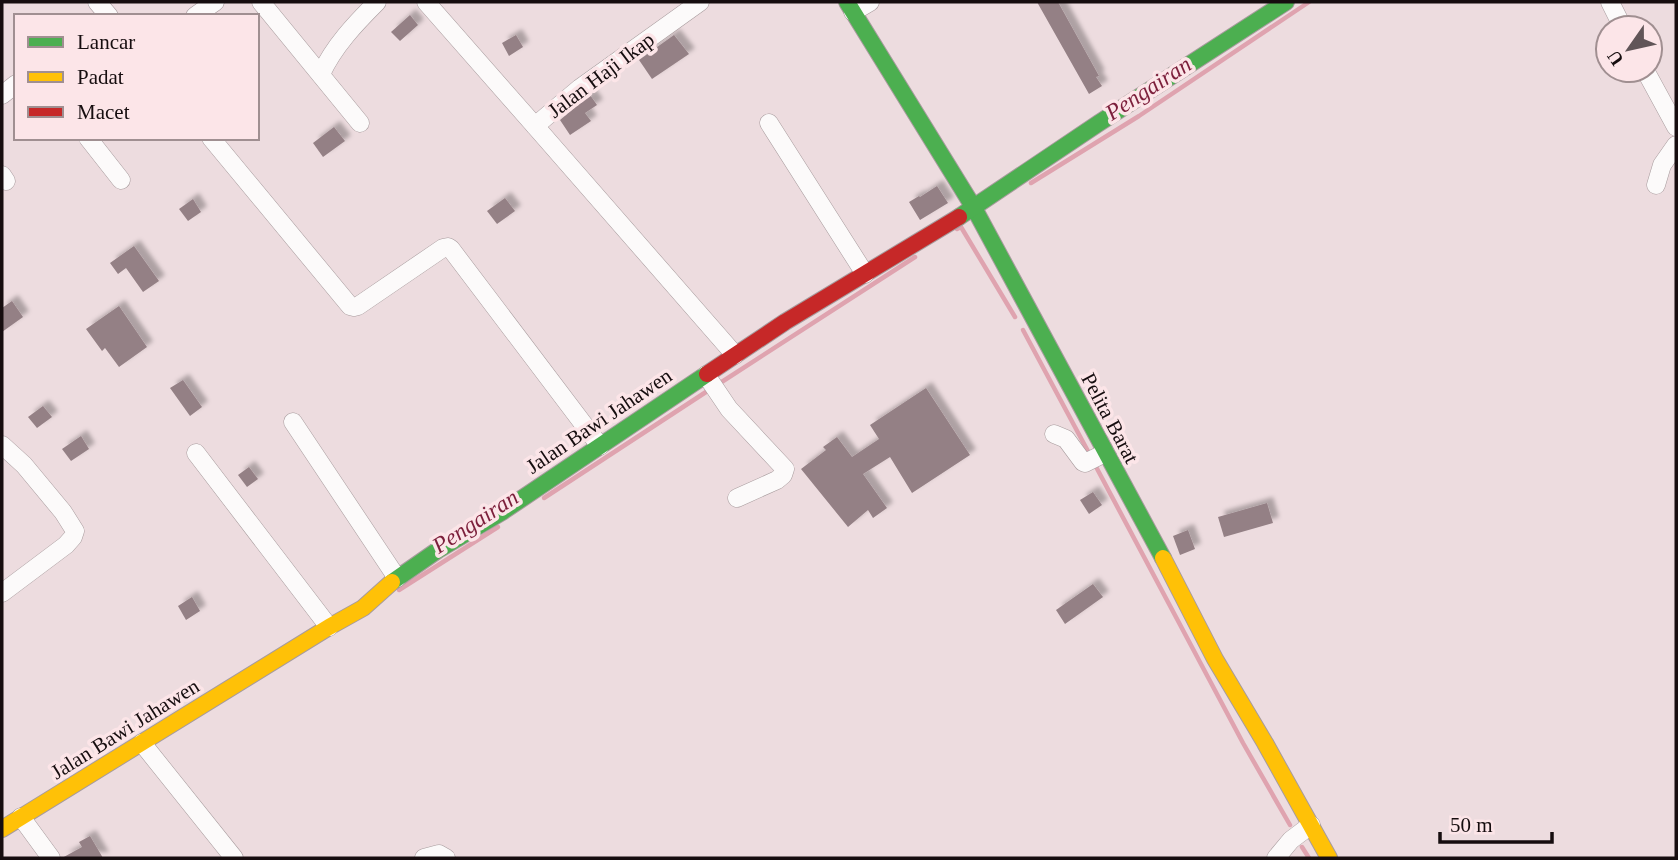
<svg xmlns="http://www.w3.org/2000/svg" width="1678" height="860" font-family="'Times New Roman',serif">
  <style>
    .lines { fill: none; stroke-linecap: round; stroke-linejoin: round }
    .stream { stroke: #dfa3af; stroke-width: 4.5 }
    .building { fill: #948085; filter: url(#shadow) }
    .street-casing { stroke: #a79b9d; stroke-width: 19 }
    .fast-casing { stroke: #a79b9d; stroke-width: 18 }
    .slow-casing { stroke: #a79b9d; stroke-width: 18 }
    .jam-casing { stroke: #a79b9d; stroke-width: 18 }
    .street { stroke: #fcfafa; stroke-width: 18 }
    .fast { stroke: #4caf50; stroke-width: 16 }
    .slow { stroke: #ffc107; stroke-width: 16 }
    .jam { stroke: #c62828; stroke-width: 16 }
    .labels { text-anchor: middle; stroke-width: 7; stroke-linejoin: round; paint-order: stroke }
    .street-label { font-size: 21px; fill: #160d0f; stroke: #fce5e8 }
    .water-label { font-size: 23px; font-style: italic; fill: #7c1f3b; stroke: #fce5e8 }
  </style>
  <defs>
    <filter id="shadow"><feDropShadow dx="6" dy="-6" stdDeviation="2" flood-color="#0004"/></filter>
  </defs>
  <rect width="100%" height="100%" fill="#eddcdf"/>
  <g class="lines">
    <g class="stream">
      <path d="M1031 183 1139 116 1309 2"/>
      <path d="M957 229 961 227 1015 317"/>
      <path d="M1023 330 1090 455"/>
      <path d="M717 385 915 257"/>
      <path d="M1094 463 1243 743 1290 825"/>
      <path d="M544 498 709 390"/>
      <path d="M399 590 498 527"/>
      <path d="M1302 847 1309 858"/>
    </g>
  </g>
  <g class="building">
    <path d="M1037 2H1058L1099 76 1096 77 1102 86 1089 94Z"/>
    <path d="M410 15 418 25 400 41 391 32Z"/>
    <path d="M516 35 523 47 509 56 502 43Z"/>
    <path d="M674 35 689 54 652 79 639 60Z"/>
    <path d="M590 95 597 105 585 113 591 121 570 135 560 120Z"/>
    <path d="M334 127 345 141 323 157 313 143Z"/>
    <path d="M937 186 948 203 920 220 909 202 919 196 920 197Z"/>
    <path d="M505 198 515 211 497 224 487 211Z"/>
    <path d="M193 199 201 212 188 221 179 209Z"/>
    <path d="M134 246 159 281 143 292 126 268 118 274 110 263Z"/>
    <path d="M12 301 23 317 2 332V308Z"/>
    <path d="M119 306 147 347 119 367 105 348 102 351 86 329Z"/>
    <path d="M183 380 202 407 190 416 170 388Z"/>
    <path d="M926 388 970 455 912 493 890 457 863 474 887 508 873 518 868 510 848 527 801 469 826 450 823 447 837 437 852 457 879 439 870 425Z"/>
    <path d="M43 406 52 417 37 428 28 417Z"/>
    <path d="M81 436 89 449 71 461 62 449Z"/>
    <path d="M249 467 258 479 247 487 238 475Z"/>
    <path d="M1093 492 1102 505 1089 514 1080 500Z"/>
    <path d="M1267 503 1273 523 1224 537 1218 517Z"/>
    <path d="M1188 530 1195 549 1180 555 1173 536Z"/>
    <path d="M1093 584 1103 597 1065 624 1056 610Z"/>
    <path d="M192 597 200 611 186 620 178 606Z"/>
    <path d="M90 836 103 858H62L82 847 79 842Z"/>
  </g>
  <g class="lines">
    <defs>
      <g id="street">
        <path d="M97 2 109 16"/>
        <path d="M261 2 360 123"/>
        <path d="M426 2 535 126 580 88 700 2"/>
        <path d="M1610 2 1623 28"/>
        <path d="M853 12 870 2"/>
        <path d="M195 16 215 2"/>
        <path d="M1645 70 1676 127"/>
        <path d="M321 74C334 46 355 24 377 2"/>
        <path d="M2 95 16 84"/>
        <path d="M769 123 865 274"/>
        <path d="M535 126 735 355"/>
        <path d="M88 138 121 180"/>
        <path d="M211 138 350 306 354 307 358 306 443 248 448 247 451 249 600 446"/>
        <path d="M2 175 6 181"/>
        <path d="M1656 185 1662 165 1676 145"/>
        <path d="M706 375 729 409 785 469 783 475 777 480 737 498"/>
        <path d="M293 422 397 578"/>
        <path d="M1054 434 1066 439 1083 462 1085 463 1105 453"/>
        <path d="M2 445 24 465 63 512 75 531 73 537 66 545 2 593"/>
        <path d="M196 453 329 627"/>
        <path d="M142 743 234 858"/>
        <path d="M21 817 51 858"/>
        <path d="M424 858 439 854 446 858"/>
        <path d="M1276 858 1291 840 1311 825"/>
      </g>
      <g id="fast">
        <path d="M847 2 974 208 1163 558"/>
        <path d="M959 217 1099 123 1286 2"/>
        <path d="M392 582 438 550 502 512 707 374"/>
      </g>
      <g id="slow">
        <path d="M1163 558 1215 659 1265 743 1329 858"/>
        <path d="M2 829 329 627 363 608 392 582"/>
      </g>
      <path id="jam" d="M707 374 785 322 959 217"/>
    </defs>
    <use href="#street" class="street-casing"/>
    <use href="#fast" class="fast-casing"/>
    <use href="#slow" class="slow-casing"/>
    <use href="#jam" class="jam-casing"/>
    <use href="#street" class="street"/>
    <use href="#fast" class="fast"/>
    <use href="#slow" class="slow"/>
    <use href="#jam" class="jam"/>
  </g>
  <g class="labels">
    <g class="street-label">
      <text transform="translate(601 75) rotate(-37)" y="7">Jalan Haji Ikap</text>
      <text transform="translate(1110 418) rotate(62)" y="7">Pelita Barat</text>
      <text transform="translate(599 421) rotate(-34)" y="7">Jalan Bawi Jahawen</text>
      <text transform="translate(125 729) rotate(-32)" y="7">Jalan Bawi Jahawen</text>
    </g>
    <g class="water-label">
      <text transform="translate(1148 88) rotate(-33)" y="8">Pengairan</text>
      <text transform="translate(475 521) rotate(-33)" y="8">Pengairan</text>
    </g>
  </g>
  <rect width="1678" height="860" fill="none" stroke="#160d0f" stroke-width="7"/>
  <rect x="14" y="14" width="245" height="126" fill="#fce5e8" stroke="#a08f91" stroke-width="2"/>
  <rect x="28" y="37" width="35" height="10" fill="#4caf50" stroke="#a08f91" stroke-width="2"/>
  <text x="77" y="49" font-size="21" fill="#160d0f">Lancar</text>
  <rect x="28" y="72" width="35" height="10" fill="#ffc107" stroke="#a08f91" stroke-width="2"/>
  <text x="77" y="84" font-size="21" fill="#160d0f">Padat</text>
  <rect x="28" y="107" width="35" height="10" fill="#c62828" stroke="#a08f91" stroke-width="2"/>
  <text x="77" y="119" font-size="21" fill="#160d0f">Macet</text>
  <g transform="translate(1629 49) rotate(236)"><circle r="33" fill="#fce5e8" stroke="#a08f91" stroke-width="2"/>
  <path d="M0-5L12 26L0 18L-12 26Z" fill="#615558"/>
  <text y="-10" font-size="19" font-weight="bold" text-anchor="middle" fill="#160d0f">U</text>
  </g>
  <path d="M1440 832v10h112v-10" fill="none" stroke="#160d0f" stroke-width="3.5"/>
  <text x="1450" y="832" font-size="21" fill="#160d0f" stroke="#fce5e8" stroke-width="5" paint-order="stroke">50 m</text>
</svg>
